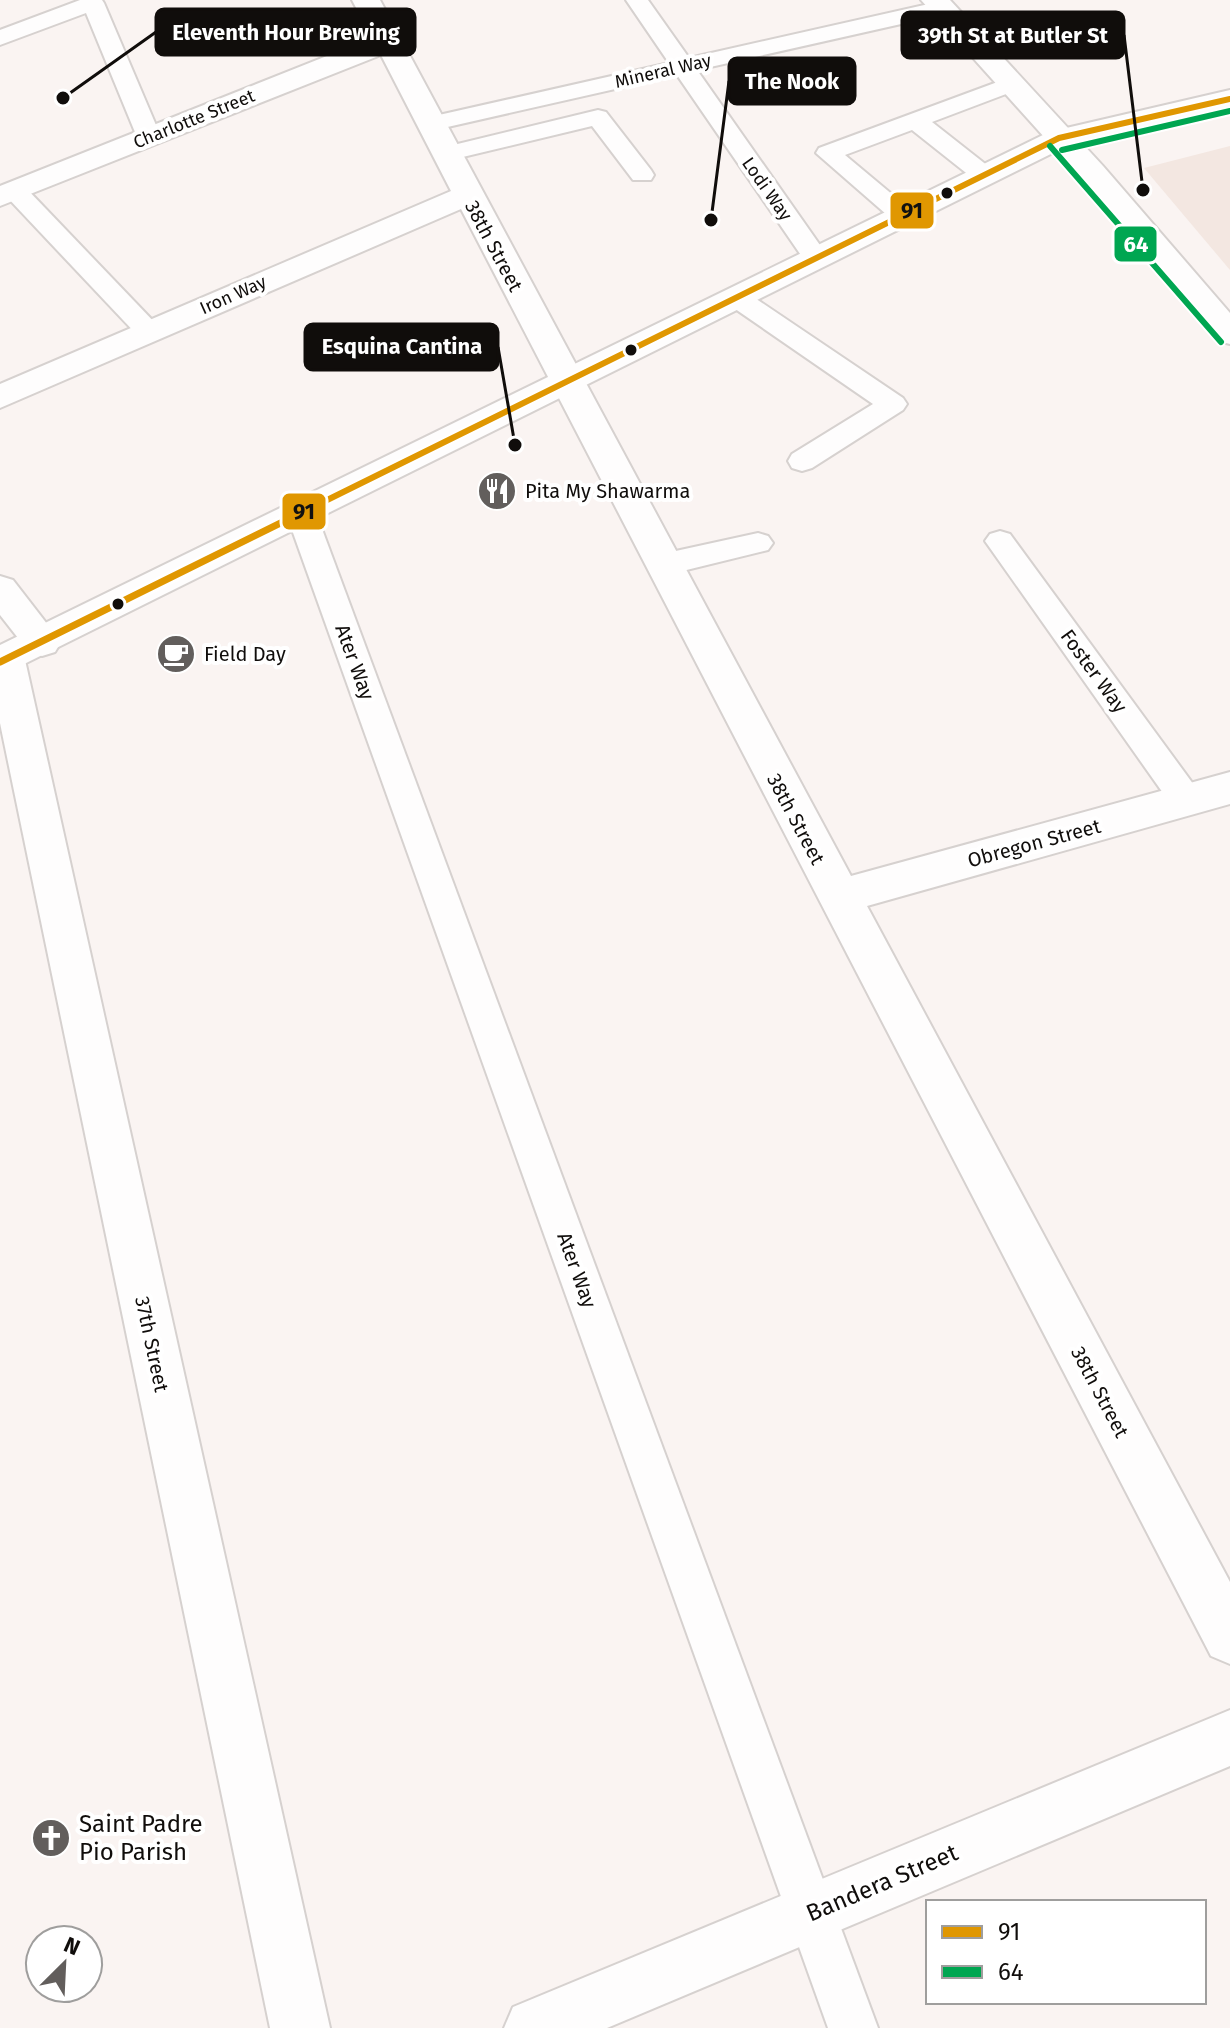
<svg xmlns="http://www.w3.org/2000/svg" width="1230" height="2028" font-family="'Fira Sans',sans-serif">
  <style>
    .built { fill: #f3e7e1 }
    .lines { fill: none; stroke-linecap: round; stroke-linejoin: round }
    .service-casing { stroke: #d6d1cf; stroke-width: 4 }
    .minor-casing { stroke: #d6d1cf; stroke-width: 4 }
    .secondary-casing { stroke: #d6d1cf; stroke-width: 4 }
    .service { fill: #fefdfd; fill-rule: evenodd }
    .minor { fill: #fefdfd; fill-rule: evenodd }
    .secondary { fill: #fefdfd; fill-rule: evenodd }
    .bus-1-far1-casing { stroke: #fff; stroke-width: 10 }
    .bus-1-casing { stroke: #fff; stroke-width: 13 }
    .bus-2-casing { stroke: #fff; stroke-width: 10 }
    .bus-1-far1 { stroke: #e09701; stroke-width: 6 }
    .bus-1 { stroke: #e09701; stroke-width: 7 }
    .bus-2 { stroke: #00a651; stroke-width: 6 }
    .bus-dot { fill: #100d0b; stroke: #fff; stroke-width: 3 }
    .labels { text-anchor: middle; stroke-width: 8; stroke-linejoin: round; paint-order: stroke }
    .far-street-label { font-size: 18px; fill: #100d0b; stroke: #fff }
    .street-label { font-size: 20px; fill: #100d0b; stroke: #fff }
    .poi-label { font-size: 20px; fill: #100d0b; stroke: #fff; text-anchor: start }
    .near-poi-label { font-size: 24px; fill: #100d0b; stroke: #fff; text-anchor: start }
    .near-street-label { font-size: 24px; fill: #100d0b; stroke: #fff }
    .leader { fill: none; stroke: #100d0b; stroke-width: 3 }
    .callout-dot { fill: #100d0b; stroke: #fff; stroke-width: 3 }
    .callout { fill: #100d0b; stroke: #100d0b; stroke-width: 3 }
    .callout-label { font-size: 22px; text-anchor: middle; font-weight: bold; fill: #fff }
    .line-badge { stroke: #fff; stroke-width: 3 }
    .badge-label { font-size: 22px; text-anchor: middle; font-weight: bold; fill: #fff }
    .pale-badge-label { font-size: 22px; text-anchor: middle; font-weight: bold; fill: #111 }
  </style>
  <rect width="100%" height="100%" fill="#faf4f2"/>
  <path class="built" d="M1230 146V270L1144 168Z"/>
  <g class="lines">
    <defs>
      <g id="service">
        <path d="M80 0H102L104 3 161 137 158 142H140L137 137 86 13 0 45V30Z"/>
        <path d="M626 0H648L689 58 942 1 950 3 953 8 950 13 697 70 829 258 825 264H807L677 75 430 131 422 129 418 124 422 119 430 117 669 63Z"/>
        <path d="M1011 77 1019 79 1023 84 1019 89 932 122 993 170 996 175 993 180H975L912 130 845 155 912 211 916 216 912 221H894L816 153 819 148Z"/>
        <path d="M598 110 606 112 651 170 654 175 651 180H633L592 126 446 161 437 159 434 154 437 149Z"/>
        <path d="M15 184 24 186 158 326 162 332 158 338 149 341 140 338 6 196 3 191 6 186Z"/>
        <path d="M737 290 746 292 903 398 907 404 903 410 812 468 802 471 792 468 788 461 792 454 873 404 728 304 724 298 728 292Z"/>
        <path d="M301 503 311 506 316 513 878 2028H828L286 513 291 506Z"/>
        <path d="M1000 531 1010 534 1199 792 1204 801 1199 810 1187 814 1175 810 990 548 985 541 990 534Z"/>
        <path d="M758 533 768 536 773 543 768 550 662 576 651 573 647 565 651 557 662 554Z"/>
      </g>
      <g id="minor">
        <path d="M352 0H380L851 876 1230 772V804L867 906 1230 1582V1664L1211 1656 461 209 0 408V384L451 191 381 55 0 206V186L372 38Z"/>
        <path d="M921 0H950L1103 166 1230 313V344L1218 341 1081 178Z"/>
        <path d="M0 576 13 580 61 642 55 652 42 656 29 652 0 615Z"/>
        <path d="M6 646 19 650 25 660 330 2028H270L0 723V648Z"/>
        <path d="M1230 1710V1766L607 2028H504L513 2007Z"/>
      </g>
      <path id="secondary" d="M1230 90V108L1069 145 0 676V645L1049 132Z"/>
    </defs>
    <use href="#service" class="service-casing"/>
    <use href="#minor" class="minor-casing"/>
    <use href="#secondary" class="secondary-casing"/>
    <use href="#service" class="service"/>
    <use href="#minor" class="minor"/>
    <use href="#secondary" class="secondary"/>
    <defs>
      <path id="bus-1-far1" d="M315 506 1059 138 1230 99"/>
      <path id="bus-1" d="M0 662 319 504"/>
      <g id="bus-2">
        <path d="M1050 146 1221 342"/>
        <path d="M1062 150 1230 111"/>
      </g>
    </defs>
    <use href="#bus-1-far1" class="bus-1-far1-casing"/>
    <use href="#bus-1" class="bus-1-casing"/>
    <use href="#bus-2" class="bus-2-casing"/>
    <use href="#bus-1-far1" class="bus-1-far1"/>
    <use href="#bus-1" class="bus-1"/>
    <use href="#bus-2" class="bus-2"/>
  </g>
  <defs>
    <symbol id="restaurant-disc" viewBox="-11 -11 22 22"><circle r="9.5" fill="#625e5c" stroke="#fff"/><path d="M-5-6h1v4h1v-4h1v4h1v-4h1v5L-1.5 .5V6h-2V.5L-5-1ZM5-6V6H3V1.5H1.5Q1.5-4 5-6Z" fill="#fff"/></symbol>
    <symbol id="cafe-disc" viewBox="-11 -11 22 22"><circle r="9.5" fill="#625e5c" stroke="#fff"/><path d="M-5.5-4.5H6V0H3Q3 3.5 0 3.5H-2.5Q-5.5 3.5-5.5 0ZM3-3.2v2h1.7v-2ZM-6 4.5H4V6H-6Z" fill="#fff"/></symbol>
    <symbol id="church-disc" viewBox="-11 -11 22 22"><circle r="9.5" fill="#625e5c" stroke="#fff"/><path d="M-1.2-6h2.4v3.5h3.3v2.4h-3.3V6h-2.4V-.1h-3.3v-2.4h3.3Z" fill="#fff"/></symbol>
  </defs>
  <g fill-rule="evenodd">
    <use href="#restaurant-disc" x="475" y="469" width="44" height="44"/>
    <use href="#cafe-disc" x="154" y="632" width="44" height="44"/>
    <use href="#church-disc" x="29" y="1816" width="44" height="44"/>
  </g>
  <g class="bus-dot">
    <circle cx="947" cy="193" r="7"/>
    <circle cx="631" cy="350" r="7"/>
    <circle cx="118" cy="604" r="7"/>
  </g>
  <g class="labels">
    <g class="far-street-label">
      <text transform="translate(663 71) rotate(-13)" y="6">Mineral Way</text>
      <text transform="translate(194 119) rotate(-22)" y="6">Charlotte Street</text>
      <text transform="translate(767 189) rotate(55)" y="6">Lodi Way</text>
      <text transform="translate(233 295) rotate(-24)" y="6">Iron Way</text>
    </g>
    <g class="street-label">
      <text transform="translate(494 246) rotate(62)" y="7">38th Street</text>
      <text transform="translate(355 662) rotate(70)" y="7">Ater Way</text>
      <text transform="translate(1094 671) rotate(54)" y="7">Foster Way</text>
      <text transform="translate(796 819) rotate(62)" y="7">38th Street</text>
      <text transform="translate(1034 843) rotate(-15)" y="7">Obregon Street</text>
      <text transform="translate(577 1270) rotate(70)" y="7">Ater Way</text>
      <text transform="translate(152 1344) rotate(78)" y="7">37th Street</text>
      <text transform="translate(1100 1392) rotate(62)" y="7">38th Street</text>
    </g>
    <g class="poi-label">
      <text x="525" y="498">Pita My Shawarma</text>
      <text x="204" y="661">Field Day</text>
    </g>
    <g class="near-poi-label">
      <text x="79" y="1832">Saint Padre<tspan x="79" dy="28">Pio Parish</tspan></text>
    </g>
    <g class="near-street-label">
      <text transform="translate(882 1883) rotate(-23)" y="8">Bandera Street</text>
    </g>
  </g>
  <path class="leader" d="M63 98L156 32M1143 190L1124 35M711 220L729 81M515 445L498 347"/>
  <g class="callout-dot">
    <circle cx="63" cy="98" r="8"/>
    <circle cx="1143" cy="190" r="8"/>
    <circle cx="711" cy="220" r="8"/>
    <circle cx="515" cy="445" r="8"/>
  </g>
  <g class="callout">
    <rect x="156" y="9" width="259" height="46" rx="8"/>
    <rect x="902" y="12" width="222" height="46" rx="8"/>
    <rect x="729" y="58" width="126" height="46" rx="8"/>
    <rect x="305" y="324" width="193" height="46" rx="8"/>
  </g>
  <g class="callout-label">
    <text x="286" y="40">Eleventh Hour Brewing</text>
    <text x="1013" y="43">39th St at Butler St</text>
    <text x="792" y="89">The Nook</text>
    <text x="402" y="354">Esquina Cantina</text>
  </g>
  <g class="line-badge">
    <rect x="889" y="191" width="46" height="39" rx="8" fill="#e09701"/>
    <rect x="1113" y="225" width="45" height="38" rx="8" fill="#00a651"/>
    <rect x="281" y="492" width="46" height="39" rx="8" fill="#e09701"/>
  </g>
  <g class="badge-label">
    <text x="1136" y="252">64</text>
  </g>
  <g class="pale-badge-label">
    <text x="912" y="218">91</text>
    <text x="304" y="519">91</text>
  </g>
  <rect x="926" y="1900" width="280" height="104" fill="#ffffff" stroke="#9f9e9d" stroke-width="2"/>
  <rect x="942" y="1926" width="40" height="12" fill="#e09701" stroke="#9f9e9d" stroke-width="2"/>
  <text x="998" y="1940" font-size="24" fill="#100d0b">91</text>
  <rect x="942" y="1966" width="40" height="12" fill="#00a651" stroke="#9f9e9d" stroke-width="2"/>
  <text x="998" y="1980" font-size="24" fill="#100d0b">64</text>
  <g transform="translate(64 1964) rotate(24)"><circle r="38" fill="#ffffff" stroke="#9f9e9d" stroke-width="2"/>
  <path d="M0-6L14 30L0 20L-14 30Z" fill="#625e5c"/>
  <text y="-12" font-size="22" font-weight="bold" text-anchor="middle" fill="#100d0b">N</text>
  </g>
</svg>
